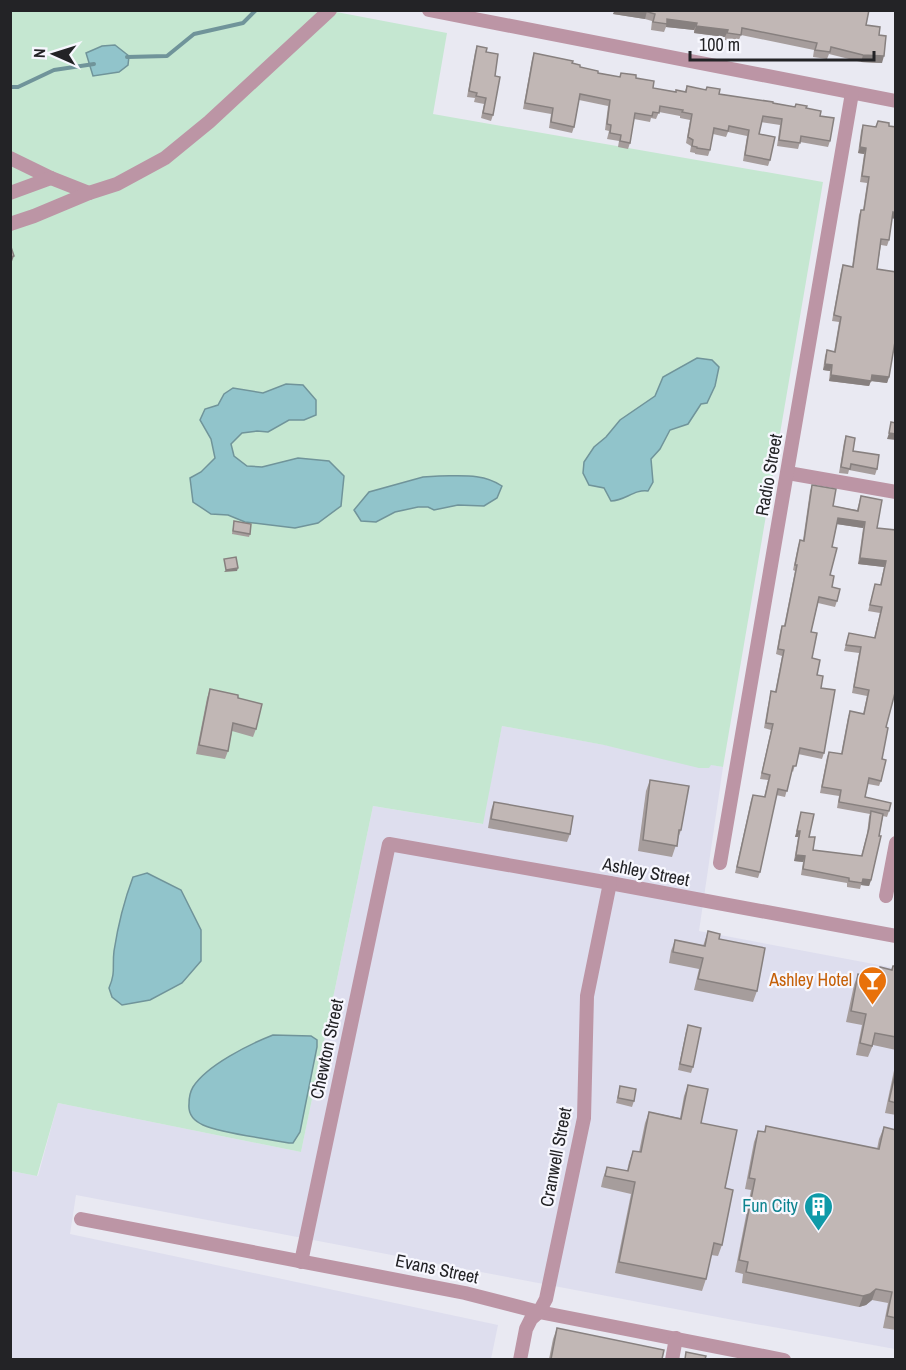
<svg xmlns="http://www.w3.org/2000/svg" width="906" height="1370" font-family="'Archivo Narrow',sans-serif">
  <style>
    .built { fill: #dedeee }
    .green { fill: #c5e7d1 }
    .water { fill: #91c4cb; stroke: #70949a; stroke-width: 1.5 }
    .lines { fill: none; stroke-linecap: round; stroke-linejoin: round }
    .stream { stroke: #70949a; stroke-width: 4 }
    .minor { stroke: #bc95a5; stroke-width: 14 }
    .wall { fill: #a69d9c }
    .shaded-wall { fill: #87807f }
    .building { fill: #c1b7b5; stroke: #87807f; stroke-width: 1.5 }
    .labels { text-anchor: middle; stroke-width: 4.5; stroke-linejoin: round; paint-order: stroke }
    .street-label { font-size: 18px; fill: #232326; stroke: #f7f7fe }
    .food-label { font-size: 18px; fill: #c56008; stroke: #f7f7fe; text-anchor: end }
    .culture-label { font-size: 18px; fill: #0d838f; stroke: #f7f7fe; text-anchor: end }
  </style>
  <rect width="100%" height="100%" fill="#e9e9f2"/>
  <path class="built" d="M502 726 723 767 699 931 895 968V1349L728 1319 76 1195 70 1234 498 1325 491 1359H11L10 1171 38 1176 58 1103 301 1152 373 806 482 824Z"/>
  <path class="green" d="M11 11H331L447 33 433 114 823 182 723 767 711 765 709 768H699L604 745 502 726 483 824 373 806 301 1152 58 1103 37 1176 11 1171Z"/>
  <g class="water">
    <path d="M115 45 129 56 128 65 119 72 93 76 86 53 102 46Z"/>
    <path d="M697 358 712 360 719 367 715 386 707 403 701 404 688 424 670 430 660 449 651 459 653 482 648 491C634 489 625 501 611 501L604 488 589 485 583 473 584 462 594 447 606 437 620 420 655 396 663 377Z"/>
    <path d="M286 384 303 385 316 400V415L304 420H289L268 432 257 431 242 433 231 444 234 456 247 466 262 467 298 458 329 461 344 476 341 506 318 523 295 528 245 522 228 515 211 514 193 502 190 478 201 472 215 458 211 439 200 420 205 409 218 405 224 394 233 388 263 393Z"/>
    <path d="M439 476C461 476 483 473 502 486L497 498 484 506 458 505 434 510 428 507H418L395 512 376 522 361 521 354 510 369 492 423 477Z"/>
    <path d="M147 873 181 890 201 930V961L182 983 150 1000 122 1005 112 997 109 988C116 972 112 966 114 951 118 925 124 901 133 877Z"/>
    <path d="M273 1035 311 1036 317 1040V1047L300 1132 293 1143H289C265 1138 224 1134 203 1125 194 1121 188 1114 189 1104 189 1098 190 1092 193 1087 207 1065 250 1044 273 1035Z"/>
  </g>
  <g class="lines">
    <g class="stream">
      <path d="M127 57 167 56 194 34 243 23 256 10"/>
      <path d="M10 87H18L54 70 94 64"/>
    </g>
    <g class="minor">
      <path d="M429 10 896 101"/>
      <path d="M10 158 51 178 89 193"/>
      <path d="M10 193 51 178"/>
      <path d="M10 224 34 216 89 193 117 184 165 158 209 122 330 10"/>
      <path d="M788 473 896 492"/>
      <path d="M720 863 852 93"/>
      <path d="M886 896 896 843"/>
      <path d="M81 1219 465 1293 539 1312 784 1360"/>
      <path d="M301 1262 389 844 610 883 896 936"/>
      <path d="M520 1360 526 1329 531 1319 539 1312 546 1299 584 1118 587 996 610 883"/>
      <path d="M672 1360 676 1338"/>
    </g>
  </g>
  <g class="wall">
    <path d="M605 10H869L866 25 879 35 882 63 861 62 829 54 827 59 813 57 814 50 741 35 738 42 725 40V37L694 33V30L666 27 664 32 651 30 652 21 645 19 613 14 614 12Z"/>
    <path d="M477 46 486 52 495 76 493 115 491 121 481 118 484 104 474 102 475 98 467 97 475 52Z"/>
    <path d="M534 53 572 63 580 67 598 73 620 77 621 73 636 78 653 88 676 92 685 91 687 86 719 94 795 107 796 104 820 116 830 141 828 147 800 142 798 149 777 146 780 125 761 122 759 134 770 160 768 166 743 161 747 136 728 132 726 137 713 134 710 150 708 156 695 154V153L690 152 691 146 686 143 690 120 680 118V116L659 112 656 119 651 118 650 122 634 119 630 143 628 149 618 147 619 141 607 139 609 131 605 130 608 106 579 100 574 127 572 133 549 128 551 114 523 109 532 59Z"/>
    <path d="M878 121 889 126 896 127V218H892L889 240 887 246 881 245 877 269 889 377 887 383 871 381 869 386 829 381 830 371 823 370 825 356 827 350 834 352 839 322 832 321 841 271 843 265 852 267 859 215 861 210H863L867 183 860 182 864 154 858 153 861 131 863 125 875 127Z"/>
    <path d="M846 436 853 451 877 469 875 475 849 470 848 474 839 473 844 442Z"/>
    <path d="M812 485 833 506 857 510 861 496 877 528 896 530 886 727 882 759 881 781 879 786 868 784 865 797 889 811 887 817 883 816 871 880 869 886 861 885 860 889 847 887V883L801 875 803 862 794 861 798 837H795L801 812 813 850 861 856 867 834 869 817 870 814 837 808 839 796 820 793 827 757 829 752 841 754 848 717 850 711 863 714 867 696 852 693 859 653 844 651 849 633 874 638 880 613 868 611 875 584 880 585 884 567 858 564 863 528 837 524 832 547 830 575 832 587 837 601 835 607 818 603 811 632 812 658 821 688 824 753 822 759 798 754 793 772 792 771 785 797 776 795 760 872 758 878 735 873 751 800 753 795 764 797 768 780 760 779 771 730 764 728 767 710 771 691 775 692 782 656 776 654 780 632 782 626H784L795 571 793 570 798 546 800 540H803L810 491Z"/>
    <path d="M234 521 250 534 249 537 232 534Z"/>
    <path d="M210 689 238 698 256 729 253 737 232 731 228 751 225 759 196 754 207 698Z"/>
    <path d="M650 780 681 830 672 857 638 851 646 791Z"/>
    <path d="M494 802 570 834 567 842 488 828 491 810Z"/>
    <path d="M708 931 719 939 757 991 753 1002 694 990 699 969 669 963 671 951 675 940 703 946Z"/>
    <path d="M893 966H896V1050L873 1045 868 1057 856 1055 862 1025 846 1022 854 985 858 974 876 977 880 967 891 970Z"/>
    <path d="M688 1025 693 1067 691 1073 678 1070 686 1031Z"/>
    <path d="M896 1061V1115L885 1113Z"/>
    <path d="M688 1085 725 1188 722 1245 718 1256 711 1255 706 1279 702 1291 615 1273 631 1194 601 1187 603 1178 607 1167 627 1171 629 1162 633 1151 639 1152 645 1123 649 1112 680 1118 684 1096Z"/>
    <path d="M620 1086 634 1101 632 1107 616 1103Z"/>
    <path d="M766 1126 877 1149 879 1139 884 1127 896 1130V1330L883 1328 888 1303 872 1300 866 1305 859 1307 742 1283 743 1274 735 1272 751 1190 745 1189 754 1142 758 1131 764 1132Z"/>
    <path d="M557 1328 662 1359H549L553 1339Z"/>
  </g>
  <g class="shaded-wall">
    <path d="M615 10H641L647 11 645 19 613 14Z"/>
    <path d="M667 19 697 23 694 30 666 27Z"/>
    <path d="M696 26 728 30 725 37 694 33Z"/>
    <path d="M863 55 884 56 882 63 861 62Z"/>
    <path d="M860 147 866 148 864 154 858 153Z"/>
    <path d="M893 212 896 213 895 219 891 218Z"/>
    <path d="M14 256 11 264H10V257Z"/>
    <path d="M825 364 832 365 830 371 823 370Z"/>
    <path d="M831 375H872L889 377 887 383 871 381 869 386 829 381Z"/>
    <path d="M889 433 896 434V440L887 439Z"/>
    <path d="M838 518 865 522 863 528 836 524Z"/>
    <path d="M860 558 886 561 884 567 858 564Z"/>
    <path d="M238 568 237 571 224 572 226 570Z"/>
    <path d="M797 831H800L798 837H795Z"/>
    <path d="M796 855 805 856 803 862 794 861Z"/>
    <path d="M863 879 871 880 869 886 861 885Z"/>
    <path d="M876 1289 872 1300 866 1305 859 1307 863 1296Z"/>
  </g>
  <g class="building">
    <path d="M641 10H869L866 25 880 27 879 35 886 36 884 56 863 55 831 47 830 52 815 50 817 43 742 28 741 35 727 33 728 30 696 26 697 23 667 19V24L653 22 655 14Z"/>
    <path d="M477 46 487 48 486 52 498 54 495 76 500 77 493 115 483 113 486 98 476 96 477 93 469 91Z"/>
    <path d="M534 53 573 61 572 63 580 65V67L598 71V73L620 77 621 73 636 75V78L654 81 653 88 676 92V90L686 92 687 86 706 90 707 87 720 89 719 94 773 102V103L795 107 796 104 807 106 806 108 821 111 820 116 834 118 830 141 801 136 800 143 779 140 782 119 763 116 759 134 775 137 770 160 745 155 749 130 729 126 728 131 714 128 710 150 697 148V147L692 146 693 140 688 137 692 114 682 112 683 110 660 106 659 113 653 112 652 116 635 113 630 143 620 141 621 135 610 133 611 125 607 124 610 100 580 94 574 127 551 122 553 108 525 103Z"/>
    <path d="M878 121 889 123V126L896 127V213L893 212 889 240 881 239 877 269 896 272V336L889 377 872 375 871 381 831 375 832 365 825 364 827 350 835 352 841 317 834 315 843 265 853 267 861 210H864L869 177 862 176 866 148 860 147 863 125 876 127Z"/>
    <path d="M10 244 14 256 10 257Z"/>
    <path d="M891 422 896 423V434L889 433Z"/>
    <path d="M846 436 855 438 853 451 879 455 877 469 851 464 850 469 841 467Z"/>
    <path d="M812 485 836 489 833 506 858 511 861 496 882 500 877 528 896 530V689L886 727 888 728 882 759 886 760 881 781 869 778 865 797 891 803 889 811 839 802 841 790 822 787 829 752 842 754 850 711 864 714 869 690 854 687 861 647 846 645 849 633 875 638 882 607 870 605 875 584 881 585 886 561 860 558 865 522 838 518 832 547 837 548 830 575 834 576 832 587 840 589 837 601 819 597 811 632 817 633 812 658 820 660 817 675 823 676 821 688 835 690 824 753 800 748 796 766H793L787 791 778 789 760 872 737 867 753 795 765 797 770 775 762 773 773 724 766 723 769 704 771 691 776 692 784 650 778 649 782 626H785L797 565H795L800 540 804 541Z"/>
    <path d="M234 521 251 524 250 534 233 531Z"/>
    <path d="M236 557 238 568 226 570 224 559Z"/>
    <path d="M210 689 238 695V698L262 704 256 729 233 723 228 751 199 745Z"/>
    <path d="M650 780 689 786 681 830H679L677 846 643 840Z"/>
    <path d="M494 802 573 816 570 834 491 819Z"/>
    <path d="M871 811 883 814 879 836H881L871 880 863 879 862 883 849 881V878L803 869 805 856 796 855 800 831H797L801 812 814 814 809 837H815L813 850 862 856 869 828Z"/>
    <path d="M708 931 720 934 719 939 765 948 757 991 698 979 703 958 673 952 675 940 705 946Z"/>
    <path d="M893 966H896V1037L875 1033 872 1046 860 1043 866 1014 851 1011 858 974 878 977 880 967 892 970Z"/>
    <path d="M688 1025 701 1028 693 1067 680 1064Z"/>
    <path d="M896 1070V1103L889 1101Z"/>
    <path d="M688 1085 708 1089 701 1123 737 1130 725 1188 733 1190 722 1245 714 1243 706 1279 619 1262 635 1182 605 1176 607 1167 628 1171 633 1151 641 1152 649 1112 681 1119Z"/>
    <path d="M620 1086 636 1089 634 1101 618 1098Z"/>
    <path d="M766 1126 879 1149 884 1127 896 1130V1318L887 1316 892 1292 876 1289 870 1294 863 1296 746 1272 748 1262 739 1260 755 1179 749 1178 758 1131 765 1132Z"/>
    <path d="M557 1328 664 1350 662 1359H551Z"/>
    <path d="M686 1352 706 1356 705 1359H685Z"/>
  </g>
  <defs>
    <symbol id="bar-pin" viewBox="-11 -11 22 30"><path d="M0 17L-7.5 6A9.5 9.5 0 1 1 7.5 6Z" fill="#e8710a" stroke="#f7f7fe"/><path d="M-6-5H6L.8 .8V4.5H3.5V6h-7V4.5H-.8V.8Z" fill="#fff"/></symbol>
    <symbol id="building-pin" viewBox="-11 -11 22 30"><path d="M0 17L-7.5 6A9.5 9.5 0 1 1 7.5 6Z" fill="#0f9aa8" stroke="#f7f7fe"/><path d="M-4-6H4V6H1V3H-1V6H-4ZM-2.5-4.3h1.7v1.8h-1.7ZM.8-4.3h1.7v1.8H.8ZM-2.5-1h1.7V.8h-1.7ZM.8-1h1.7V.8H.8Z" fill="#fff"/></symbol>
  </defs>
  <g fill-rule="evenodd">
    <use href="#bar-pin" x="856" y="964" width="33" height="45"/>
    <use href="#building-pin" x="802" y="1190" width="33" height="45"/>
  </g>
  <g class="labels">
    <g class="street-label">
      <text transform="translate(769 475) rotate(-80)" y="6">Radio Street</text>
      <text transform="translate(646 872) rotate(11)" y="6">Ashley Street</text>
      <text transform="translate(327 1049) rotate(-78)" y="6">Chewton Street</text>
      <text transform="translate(556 1157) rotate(-79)" y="6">Cranwell Street</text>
      <text transform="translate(437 1269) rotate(12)" y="6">Evans Street</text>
    </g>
    <g class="food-label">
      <text x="852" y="986">Ashley Hotel</text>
    </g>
    <g class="culture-label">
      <text x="798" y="1212">Fun City</text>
    </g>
  </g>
  <rect width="906" height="1370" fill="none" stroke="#232326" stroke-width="24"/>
  <g transform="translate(54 54) rotate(273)" stroke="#f7f7fe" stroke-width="4.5" paint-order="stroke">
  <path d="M0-4.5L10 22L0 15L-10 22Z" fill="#232326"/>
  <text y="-9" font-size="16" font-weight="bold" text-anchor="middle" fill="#232326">N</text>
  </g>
  <path d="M690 51v9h184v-9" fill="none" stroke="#232326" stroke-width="3"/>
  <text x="699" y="51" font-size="18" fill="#232326" stroke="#f7f7fe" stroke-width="4.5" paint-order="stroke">100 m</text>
</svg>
